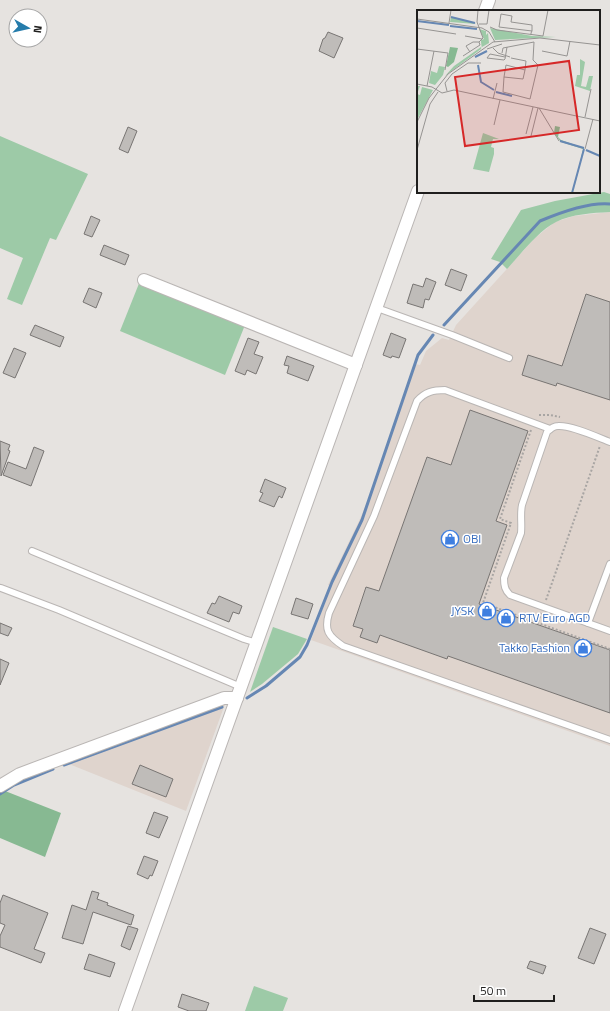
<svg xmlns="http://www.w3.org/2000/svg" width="610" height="1011" font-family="'Titillium Web',sans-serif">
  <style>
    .built { fill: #dfd4cd }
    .green { fill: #9dcaa7 }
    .forest { fill: #87b992 }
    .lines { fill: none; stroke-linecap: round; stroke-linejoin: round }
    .stream { stroke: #6687b3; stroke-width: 3 }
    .building { fill: #bfbcb9; stroke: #787573 }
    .lane-casing { stroke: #bab6b4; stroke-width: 8 }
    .street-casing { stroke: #bab6b4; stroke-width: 14 }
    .path { stroke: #a8a5a3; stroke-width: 2; stroke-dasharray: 2 2; stroke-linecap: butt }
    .lane { stroke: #fff; stroke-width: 6 }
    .street { stroke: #fff; stroke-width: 12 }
    .labels { text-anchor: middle; stroke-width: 3; stroke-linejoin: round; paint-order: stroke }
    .shop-label { font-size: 12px; fill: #366cbe; stroke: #fff; text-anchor: start }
    .inset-river { fill: none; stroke: #6687b3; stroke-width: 2 }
    .inset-road { fill: none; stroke: #969492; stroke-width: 1 }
    .view { fill: #d62828; fill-opacity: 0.15; stroke: #d62828; stroke-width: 2 }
    .inset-edge { fill: none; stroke: #1f1e1d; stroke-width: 2 }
  </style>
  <rect width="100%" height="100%" fill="#e6e3e0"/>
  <g class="built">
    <path d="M610 212V746L311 640 331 587 328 585 359 521 373 489 415 364 420 365 426 351 442 338 449 340 456 325 534 239 546 229 555 222 574 216Z"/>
    <path d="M225 704 186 811 64 762Z"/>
  </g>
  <g class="green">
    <path d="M0 136 88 174 56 240 50 238 22 305 7 299 23 258 0 248Z"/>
    <path d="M604 192 610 194V212C592 213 572 214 556 222 537 232 522 253 507 269L500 262 491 259 521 210 555 201Z"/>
    <path d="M140 281 245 325 225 375 120 331Z"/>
    <path d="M273 627 307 639 298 654 262 684 250 692Z"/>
    <path d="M254 986 288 998 283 1011H245Z"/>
  </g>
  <path class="forest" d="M0 789 61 813 45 857 0 838Z"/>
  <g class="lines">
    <g class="stream">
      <path d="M444 325 540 221C559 213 590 202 610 204"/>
      <path d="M247 698 266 686 300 657 307 645 332 582 362 520 418 355 433 335"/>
      <path d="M64 765 222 707"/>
      <path d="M0 794 14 785 53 769"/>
    </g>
  </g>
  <g class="building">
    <path d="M328 32 343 38 334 58 319 51 323 39 325 38Z"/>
    <path d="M128 127 137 131 128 153 119 149Z"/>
    <path d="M91 216 100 220 92 237 84 234Z"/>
    <path d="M104 245 129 255 125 265 100 255Z"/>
    <path d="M451 269 467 275 461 291 445 285Z"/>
    <path d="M426 278 436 282 429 300 425 299 423 308 407 303 413 284 423 287Z"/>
    <path d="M89 288 102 293 96 308 83 302Z"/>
    <path d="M586 294 610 302V400L557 383 556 386 522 375 528 355 562 366Z"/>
    <path d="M35 325 64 337 60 347 30 335Z"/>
    <path d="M391 333 406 339 399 358 392 356 391 358 383 355Z"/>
    <path d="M248 338 259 342 254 354 263 357 256 374 247 370 245 375 235 371Z"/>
    <path d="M14 348 26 353 15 378 3 373Z"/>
    <path d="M287 356 314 366 308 381 287 373 289 366 284 365Z"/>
    <path d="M470 410 528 431 496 521 507 525 479 604 610 650V713L448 656 447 659 380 635 377 643 360 637 363 629 353 626 366 587 379 591 427 457 451 465Z"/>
    <path d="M0 441 10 445 8 450 10 451 1 476Z"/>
    <path d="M34 447 44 451 31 486 3 475 8 462 26 469Z"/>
    <path d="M265 479 286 488 282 498 279 496 274 507 259 501 263 493 260 492Z"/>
    <path d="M219 596 242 606 239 614 233 612 229 622 207 613 212 603 215 604Z"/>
    <path d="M296 598 313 604 308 619 291 614Z"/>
    <path d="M0 623 12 628 8 636 0 633Z"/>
    <path d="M0 659 9 663 0 685Z"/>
    <path d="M140 765 173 779 166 797 132 784Z"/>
    <path d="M154 812 168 817 159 838 146 833Z"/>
    <path d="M144 856 158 861 152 876 150 875 148 879 137 874Z"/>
    <path d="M92 891 99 893 97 899 108 903 107 905 134 915 131 925 93 912 83 944 62 938 72 905 86 910Z"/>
    <path d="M3 895 48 913 34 949 45 953 41 963 0 947V936L5 925 0 923V903Z"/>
    <path d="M128 926 138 929 130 950 121 946Z"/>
    <path d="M590 928 606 934 594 964 578 958Z"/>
    <path d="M89 954 115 963 110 977 84 969Z"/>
    <path d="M530 961 546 966 543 974 527 968Z"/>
    <path d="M182 994 209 1003 206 1011H189L178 1007Z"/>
  </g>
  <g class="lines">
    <defs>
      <g id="lane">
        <path d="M377 308 452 335 509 358"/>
        <path d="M550 429 445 390C433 390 425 392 417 401L374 516 329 613C324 630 328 636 343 646L610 740"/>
        <path d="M610 442C597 437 571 425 558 426 554 426 550 429 547 432L522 505C520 514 522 523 521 533L504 578C504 586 505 590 510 595L588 623 610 564"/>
        <path d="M32 551 244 639 257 643"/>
        <path d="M1 588 59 610 241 687"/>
        <path d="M588 623 610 631"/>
      </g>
      <g id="street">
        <path d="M485 11 489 0"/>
        <path d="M144 280 356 365"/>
        <path d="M0 786 20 774 224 698H237"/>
        <path d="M125 1011 418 191"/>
      </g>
    </defs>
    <use href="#lane" class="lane-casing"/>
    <use href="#street" class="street-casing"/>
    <g class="path">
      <path d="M539 415H550L560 417"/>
      <path d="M531 430 500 519 511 523 483 603 610 649"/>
      <path d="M546 600 600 446"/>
      <path d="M538 622 541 613"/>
    </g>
    <use href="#lane" class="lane"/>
    <use href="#street" class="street"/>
  </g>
  <defs>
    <symbol id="shop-ring" viewBox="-11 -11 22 22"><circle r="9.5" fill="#fff" stroke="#3f7fe0" stroke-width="1.5"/><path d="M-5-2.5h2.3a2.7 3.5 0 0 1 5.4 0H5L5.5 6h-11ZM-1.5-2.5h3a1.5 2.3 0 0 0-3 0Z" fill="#3f7fe0"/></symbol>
  </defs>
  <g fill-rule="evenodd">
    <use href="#shop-ring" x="440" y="529" width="20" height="20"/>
    <use href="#shop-ring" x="477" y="601" width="20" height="20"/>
    <use href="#shop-ring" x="496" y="608" width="20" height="20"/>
    <use href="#shop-ring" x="573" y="638" width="20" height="20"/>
  </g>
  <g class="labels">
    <g class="shop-label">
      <text x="463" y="543">OBI</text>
      <text x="474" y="615" text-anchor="end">JYSK</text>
      <text x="519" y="622">RTV Euro AGD</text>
      <text x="570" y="652" text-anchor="end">Takko Fashion</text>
    </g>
  </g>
  <g transform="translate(417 10)">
    <rect width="183" height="183" fill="#e6e3e0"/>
    <path d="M34 7 57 13 59 14 33 12ZM73 18 115 26 139 27 78 30ZM62 19 69 21V25L71 23 72 33 65 37V32L64 39 28 66 37 56 64 37V30L67 29ZM163 49 168 52 164 76 169 77 172 66H176L173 81 158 76 160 65H163ZM22 56 28 57 26 65 18 75 12 73 14 61 20 63ZM0 76H3L0 84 3 85 5 77 16 80 0 110ZM66 123 82 129H76L74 137 77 138V144L72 162 56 159Z" fill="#9dcaa7"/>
    <path d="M33 37 41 38 37 52 31 57 29 56ZM138 116 143 117 141 127 144 130 167 138 156 183 166 139 144 132 137 123Z" fill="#87b992"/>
    <path class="inset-river" d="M34 7 58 13M0 11 32 15M33 16 60 19M58 47 70 41M61 55 64 72 77 80M79 82 95 86M143 131 167 138M169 140 183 146M155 183 167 139"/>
    <path class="inset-road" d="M0 9 65 18 72 22 78 32M32 13 34 0M62 14H70L72 0M73 17 80 20 126 26 131 0M0 18 39 24M114 25V23L115 21V15L94 12 95 6 84 4 82 17 115 21M48 26 65 29M76 38 81 43 93 47M0 39 31 43 28 60M70 39 85 34M125 41 150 46 153 31M53 42 49 36 56 32H62M85 43 86 38 117 32 116 50 121 55 113 89 86 82 87 67M46 46 63 35 62 32 66 28 60 12 61 0M88 47 73 44 70 48 87 50 88 49 90 37M94 48 109 51 108 60M89 55 108 60 106 69 87 67ZM0 74 15 77 25 83 37 80 183 111M10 76 17 41M30 81 28 73 35 64 51 53H64M76 89 80 73M122 98 142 131M168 107 174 79M0 112 12 88 31 64 76 32 123 28 183 35M77 115 83 90M109 124 116 97M114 126 121 98M168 139 176 109M0 140 13 94 21 82"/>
    <path class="view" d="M152 51 162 120 48 136 38 67Z"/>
    <rect width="183" height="183" class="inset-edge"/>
  </g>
  <g transform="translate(28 28) rotate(98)"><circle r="19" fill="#ffffff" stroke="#a5a5a5"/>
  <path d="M0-3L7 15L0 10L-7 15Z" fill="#257cab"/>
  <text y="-6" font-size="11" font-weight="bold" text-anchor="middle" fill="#1f1e1d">N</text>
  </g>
  <path d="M474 995v6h80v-6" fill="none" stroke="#1f1e1d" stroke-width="2"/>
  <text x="480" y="995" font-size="12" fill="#1f1e1d" stroke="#ffffff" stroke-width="3" paint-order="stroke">50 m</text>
</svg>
